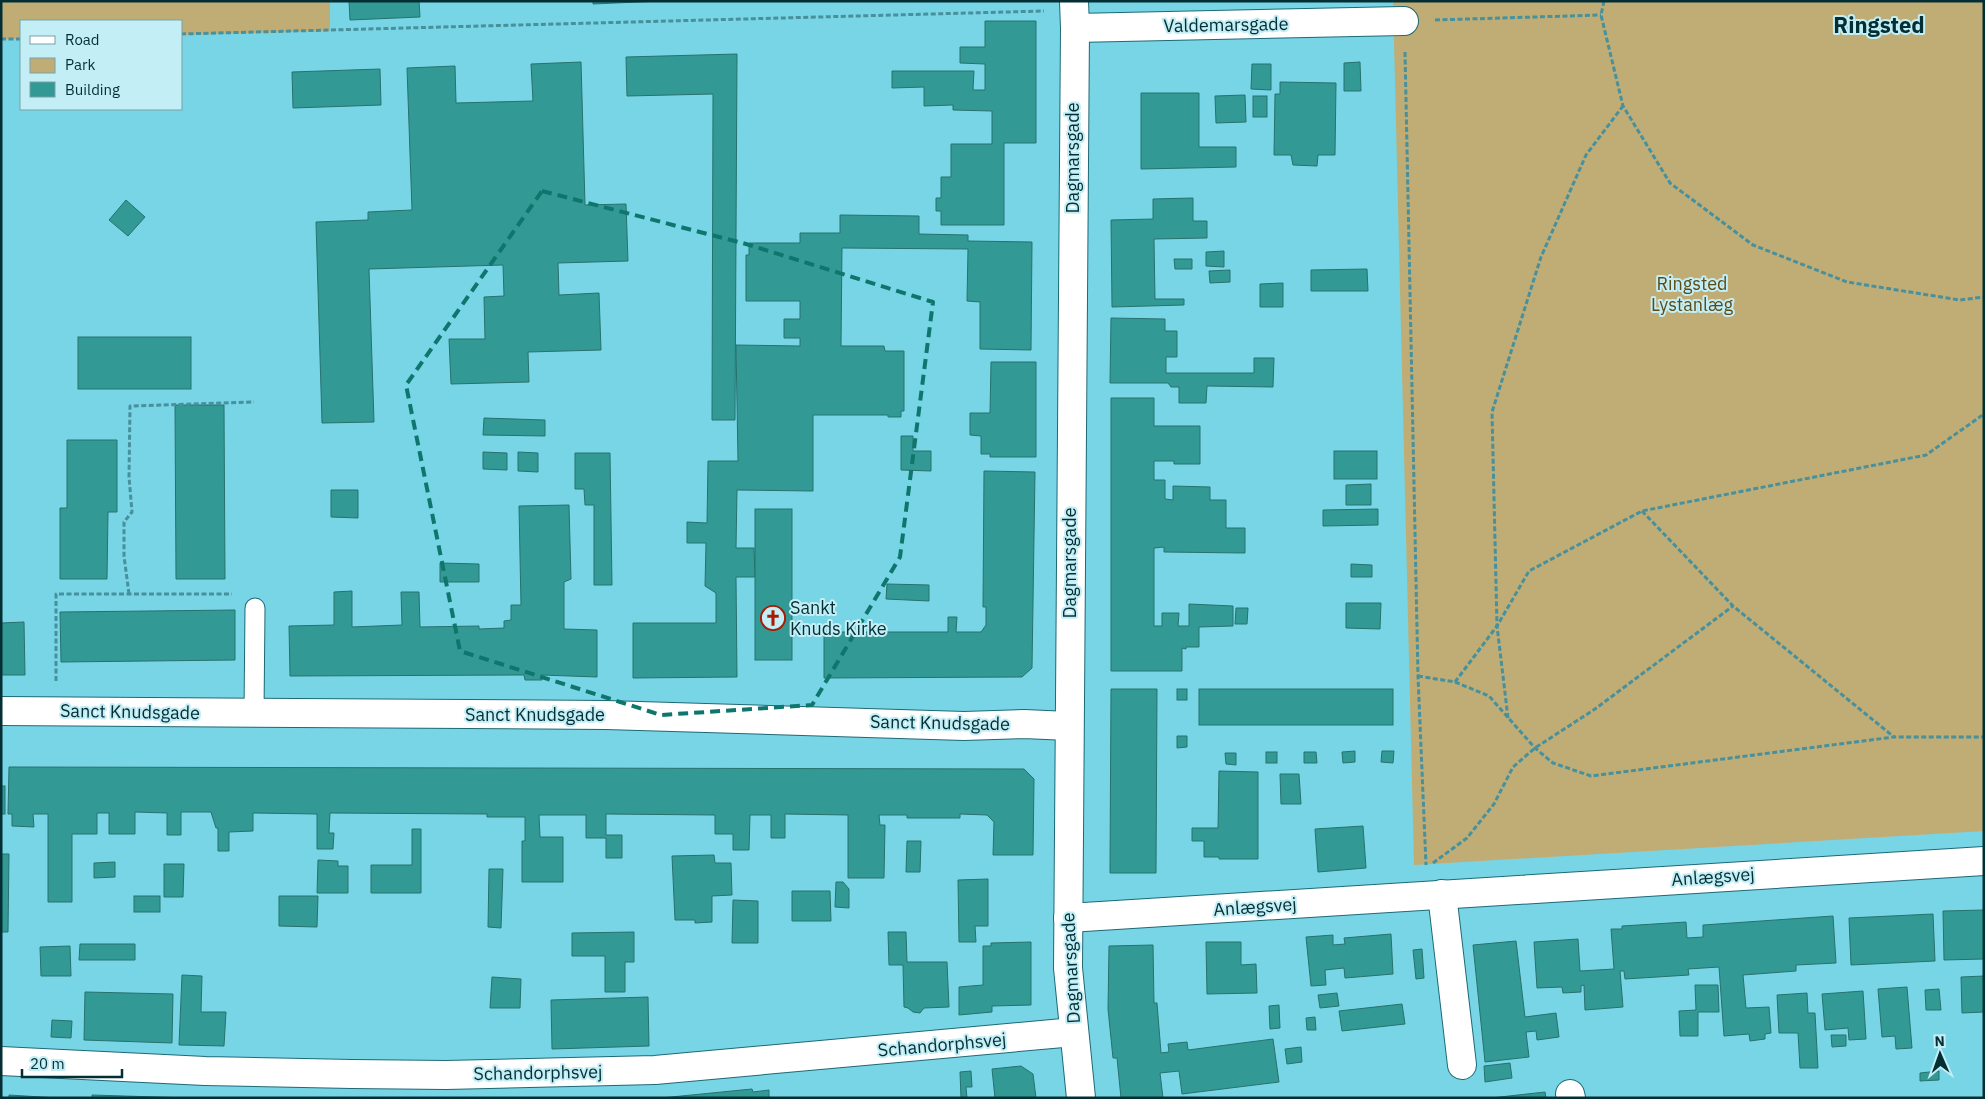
<svg xmlns="http://www.w3.org/2000/svg" width="1985" height="1099" font-family="'IBM Plex Sans',sans-serif">
  <style>
    .green { fill: #c0ad75 }
    .building { fill: #339994; stroke: #26726f }
    .lines { fill: none; stroke-linecap: round; stroke-linejoin: round }
    .service-casing { stroke: #1e6976; stroke-width: 21 }
    .minor-casing { stroke: #1e6976; stroke-width: 30 }
    .tertiary-casing { stroke: #1e6976; stroke-width: 30 }
    .path { stroke: #47909c; stroke-width: 3; stroke-dasharray: 5 2.5; stroke-linecap: butt }
    .service { stroke: #fff; stroke-width: 19 }
    .minor { stroke: #fff; stroke-width: 28 }
    .tertiary { stroke: #fff; stroke-width: 28 }
    .marked { fill: none; stroke: #0f766e; stroke-width: 4; stroke-dasharray: 10 6; stroke-linejoin: round }
    .labels { text-anchor: middle; stroke-width: 4; stroke-linejoin: round; paint-order: stroke }
    .street-label { font-size: 18px; fill: #032e34; stroke: #c3eef6 }
    .park-label { font-size: 18px; fill: #5b4a15; stroke: #c3eef6 }
    .poi-label { font-size: 18px; fill: #032e34; stroke: #c3eef6; text-anchor: start }
    .district-label { font-size: 22px; font-weight: bold; fill: #032e34; stroke: #c3eef6 }
  </style>
  <rect width="100%" height="100%" fill="#78d5e6"/>
  <g class="green">
    <path d="M1 1H330V31L181 35V21H21V39H1Z"/>
    <path d="M1393 1H1984V831L1414 865Z"/>
  </g>
  <g class="building">
    <path d="M349 1H419L420 17 350 20Z"/>
    <path d="M593 1H661L593 4Z"/>
    <path d="M985 21H1036V143H1004V225H941V211H936V198H941V177H951V144H992V111L953 110V105L924 106V87L892 88V71H974L973 90H985V64L960 63V47H985Z"/>
    <path d="M737 54 735 420H712L713 94 627 96 626 57Z"/>
    <path d="M581 62 585 205 626 204 628 261 558 263 559 295 599 293 601 350 528 352 529 382 451 384 449 339H485L484 297 504 296 503 265 369 269 374 422 322 423 316 222 368 220V212L412 210 407 68 455 66 456 103 533 101 531 64Z"/>
    <path d="M1360 62 1361 91H1344V63Z"/>
    <path d="M1252 64H1271V90L1251 89Z"/>
    <path d="M380 69 381 105 293 108 292 72Z"/>
    <path d="M1280 82 1336 83 1335 155H1318L1317 166 1293 165 1291 155H1274L1275 94H1280Z"/>
    <path d="M1141 93H1199V147H1236V167L1141 169Z"/>
    <path d="M1245 95 1246 122 1216 123 1215 96Z"/>
    <rect x="1253" y="96" width="14" height="21"/>
    <path d="M1193 198V221H1207V238L1154 239 1155 299H1184V305L1112 307 1111 220 1153 219V199Z"/>
    <path d="M126 200 145 217 128 236 109 220Z"/>
    <path d="M840 215 919 216V234L968 235V241L1032 242 1031 350 980 349V302L967 301 968 249 842 248 841 346H884L885 351H904V411H901V417H888V415H813V491L737 490 736 548H754L755 577H736L737 677 633 678V623H716V593L705 586 706 543H687V522L707 523 708 461H738L736 345 800 346V338H784V319H800V301H746V255H749V243H800V233H840Z"/>
    <path d="M1224 251V267L1206 266V252Z"/>
    <path d="M1174 259H1192V269H1175Z"/>
    <path d="M1367 269 1368 291H1311V270Z"/>
    <path d="M1230 270V282L1210 283 1209 271Z"/>
    <path d="M1283 283V307H1260V284Z"/>
    <path d="M1111 318 1165 319V331H1177V357H1166V373H1254V358H1274L1273 387 1207 386 1206 403H1179V387H1171L1168 383H1110Z"/>
    <rect x="78" y="337" width="113" height="52"/>
    <path d="M991 362H1036V457H990V454H981V436L970 435V413H990Z"/>
    <path d="M1111 398H1154V426H1200V464H1174V461H1154V480H1165V499L1173 500V486L1210 487V500H1226V528H1245V553L1164 552V547L1154 548V626H1162V613H1179L1178 626H1189V604L1233 606V626L1199 627V647H1186V649L1182 648V671H1111Z"/>
    <path d="M175 405H224L225 579H176Z"/>
    <path d="M484 418 545 420V436L483 435Z"/>
    <path d="M901 436H913V451H931V471L901 470Z"/>
    <path d="M67 440H117V512H108L107 579H60V508H67Z"/>
    <rect x="1334" y="451" width="43" height="28"/>
    <path d="M483 452 507 453V470L483 469Z"/>
    <path d="M518 452 538 453V472L518 471Z"/>
    <path d="M575 453H610L612 585H594V505H585L584 489H575Z"/>
    <path d="M984 471 1035 472 1032 668 1022 677 824 678V632H948V617H957L956 632H981L986 625V607H983Z"/>
    <path d="M1371 484V505H1346V485Z"/>
    <path d="M331 490H358V518L331 517Z"/>
    <path d="M569 505 571 579 564 582V629L597 630V677L542 675V680H525L524 675 290 676 289 626 334 625V592L352 591V627L402 625 401 592H419L420 627 479 626V629L504 628V621L511 620V605H521L519 506Z"/>
    <rect x="755" y="509" width="37" height="151"/>
    <path d="M1378 509V525L1323 526V510Z"/>
    <path d="M440 563 479 564V582H440Z"/>
    <path d="M1351 564 1372 565V577H1351Z"/>
    <path d="M887 584 929 585V601L886 599Z"/>
    <path d="M1346 603H1381L1380 629 1346 628Z"/>
    <path d="M1236 608H1248L1247 624H1235Z"/>
    <path d="M235 610V660L61 662 60 612Z"/>
    <path d="M24 622 25 675H1V623Z"/>
    <path d="M1111 689H1157L1156 873H1110Z"/>
    <rect x="1177" y="689" width="10" height="11"/>
    <rect x="1199" y="689" width="194" height="36"/>
    <path d="M1177 736H1187V747L1177 748Z"/>
    <path d="M1355 751V762L1343 763 1342 752Z"/>
    <path d="M1382 751H1394L1393 763 1381 762Z"/>
    <rect x="1266" y="752" width="11" height="11"/>
    <path d="M1304 752H1316L1317 763H1304Z"/>
    <path d="M1225 753H1236V765L1226 764Z"/>
    <path d="M9 767 1024 769 1034 779 1033 855H993L994 822 987 815 960 814V818H907V815H879L880 825H885L884 878H848V815L785 814V838H771V815H750L749 850H733V834H715V815L606 814V835H622V858H606V838H586V815H539L540 837H563V882H522V841H525V817H487V814L330 813 329 833H334L333 849H317V814L253 813V831L229 832V851H218V828H216L211 812H181V835H167V813L135 812V834H109V813H97V834H72V902H48V814H33L34 827 12 826V814H8Z"/>
    <path d="M1219 771 1258 772V859H1219V857H1204V841H1192V828H1218Z"/>
    <path d="M1280 774H1299L1301 804H1281Z"/>
    <rect x="1" y="786" width="4" height="28"/>
    <path d="M1363 826 1366 868 1318 872 1315 829Z"/>
    <path d="M412 829H421V893H371V865H412Z"/>
    <path d="M907 841H921L920 872H906Z"/>
    <path d="M1 854H9L8 932H1Z"/>
    <path d="M714 855 715 863H731L732 895 712 896V922L695 923V920H675L672 856Z"/>
    <path d="M318 860 338 861V866H348V893H317Z"/>
    <path d="M115 862V877L94 878V863Z"/>
    <path d="M164 864H184L183 897H164Z"/>
    <path d="M489 869H503L501 928 488 927Z"/>
    <path d="M988 879V926H975L976 942H959L958 880Z"/>
    <path d="M836 882H843L849 889V908L835 907Z"/>
    <path d="M792 891H830L831 921H792Z"/>
    <rect x="134" y="896" width="26" height="16"/>
    <path d="M279 896H318L317 927 279 926Z"/>
    <path d="M733 900 758 901V943H732Z"/>
    <path d="M1984 910V959L1944 960 1943 911Z"/>
    <path d="M1933 914 1935 961 1851 965 1849 918Z"/>
    <path d="M1833 916 1836 963 1796 965V971L1743 975 1746 1008 1769 1007 1771 1033 1765 1034V1039L1750 1041 1749 1034 1724 1036 1719 967 1688 969 1689 975 1625 979 1624 971H1620L1623 1007 1585 1010 1584 985 1581 986V992L1563 993 1562 987 1537 988 1534 942 1578 939 1580 971 1614 969 1611 929H1622V926L1686 922 1687 938 1703 937V925Z"/>
    <path d="M634 932V962H625V992H605V956H572V933Z"/>
    <path d="M888 932H906L907 962H947L949 1007 924 1008 920 1013 913 1012 908 1008 904 1007 903 965H889Z"/>
    <path d="M1391 934 1393 974 1345 978 1344 968 1325 970 1326 985 1311 986 1306 937 1333 935V945L1345 944 1344 938Z"/>
    <path d="M1516 941 1525 1017 1556 1013 1559 1037 1537 1040 1536 1031 1526 1032 1529 1057 1485 1062 1473 945Z"/>
    <path d="M1031 942V1005L992 1006V1012L959 1015V987L983 985V946H991V943Z"/>
    <path d="M1206 942H1241V965L1256 964 1257 993 1207 994Z"/>
    <path d="M80 944H135V960H79Z"/>
    <path d="M1153 945 1154 1003H1157L1161 1053 1169 1052 1168 1044 1187 1042 1188 1050 1273 1039 1279 1082 1182 1094 1179 1071 1160 1073 1163 1098H1121L1117 1058H1113L1108 1009 1109 946Z"/>
    <path d="M70 946 71 976H41L40 947Z"/>
    <path d="M1422 949 1424 978 1416 979 1413 950Z"/>
    <path d="M182 975 202 976 201 1012H226L224 1046 179 1045Z"/>
    <path d="M1984 976V1012L1962 1013 1961 977Z"/>
    <path d="M492 977 521 979 520 1008H490Z"/>
    <path d="M1695 985H1718L1719 1012H1698V1036H1680L1679 1011 1696 1010Z"/>
    <path d="M1907 987 1912 1048 1896 1049 1895 1036 1882 1037 1878 989Z"/>
    <path d="M1939 989 1941 1010H1926L1925 990Z"/>
    <path d="M1863 991 1866 1039 1849 1040 1848 1028 1825 1030 1822 994Z"/>
    <path d="M85 992 173 994 172 1043 84 1040Z"/>
    <path d="M1337 993 1339 1006 1320 1008 1318 995Z"/>
    <path d="M1807 993 1808 1013H1815L1818 1068H1800L1798 1033H1779L1777 995Z"/>
    <path d="M648 997 649 1046 552 1049 551 1000Z"/>
    <path d="M1402 1004 1405 1024 1342 1031 1339 1011Z"/>
    <path d="M1279 1005 1280 1028 1270 1029 1269 1006Z"/>
    <path d="M1315 1017 1316 1030H1307L1306 1018Z"/>
    <path d="M52 1020 72 1021 71 1038 51 1037Z"/>
    <path d="M1831 1035H1846V1046L1832 1047Z"/>
    <path d="M1301 1047 1302 1062 1287 1064 1285 1049Z"/>
    <path d="M1510 1063 1512 1078 1485 1082 1484 1066Z"/>
    <path d="M1021 1066 1033 1074 1036 1098H995L992 1069Z"/>
    <path d="M971 1071 972 1087H966L967 1098H961L960 1072Z"/>
    <path d="M1939 1071V1080L1920 1081V1073Z"/>
    <path d="M752 1089 753 1092 769 1090V1098H661Z"/>
    <path d="M1545 1092 1546 1098H1491Z"/>
    <path d="M9 1095 58 1098H9Z"/>
    <path d="M92 1095 189 1098H92Z"/>
  </g>
  <g class="lines">
    <defs>
      <path id="service" d="M254 713 255 608"/>
      <g id="minor">
        <path d="M1074 1 1075 28 1404 21"/>
        <path d="M1075 28 1068 968 1081 1098"/>
        <path d="M1442 894 1462 1065"/>
        <path d="M1068 918 1984 861"/>
        <path d="M1 1061 205 1071 352 1074 446 1075 655 1070 1074 1032"/>
        <path d="M1570 1094 1571 1098"/>
      </g>
      <path id="tertiary" d="M1 711 606 715 964 726 1024 724 1069 726"/>
    </defs>
    <use href="#service" class="service-casing"/>
    <use href="#minor" class="minor-casing"/>
    <use href="#tertiary" class="tertiary-casing"/>
    <g class="path">
      <path d="M1604 1 1601 15 1623 106 1670 183 1753 245 1847 282 1960 300 1984 297"/>
      <path d="M1435 20 1601 15"/>
      <path d="M181 34 1044 11"/>
      <path d="M1 39H21"/>
      <path d="M1405 52 1418 676 1426 865"/>
      <path d="M1642 511 1733 606 1894 737"/>
      <path d="M129 594 124 556V522L132 512 129 477 130 406 254 402"/>
      <path d="M1418 676 1455 682 1489 696 1535 748 1553 763 1591 776 1894 737H1984"/>
      <path d="M56 681V594H232"/>
      <path d="M1455 682 1497 626 1529 571 1642 511 1926 455 1984 414"/>
      <path d="M1508 718 1497 626 1492 412 1541 257 1586 155 1623 106"/>
      <path d="M1433 863 1467 838 1494 804 1513 767 1535 748 1595 709 1733 606"/>
    </g>
    <use href="#service" class="service"/>
    <use href="#minor" class="minor"/>
    <use href="#tertiary" class="tertiary"/>
  </g>
  <path class="marked" d="M542 191 746 244 933 302 900 557 812 705 661 715 460 651 406 385Z"/>
  <defs>
    <symbol id="church-ring" viewBox="-11 -11 22 22"><circle r="9.5" fill="#c3eef6" stroke="#a91904" stroke-width="1.5"/><path d="M-1.2-6h2.4v3.5h3.3v2.4h-3.3V6h-2.4V-.1h-3.3v-2.4h3.3Z" fill="#a91904"/></symbol>
  </defs>
  <g fill-rule="evenodd">
    <use href="#church-ring" x="759" y="604" width="28" height="28"/>
  </g>
  <g class="labels">
    <g class="street-label">
      <text transform="translate(1226 25) rotate(-1)" y="6">Valdemarsgade</text>
      <text transform="translate(1073 158) rotate(-90)" y="6">Dagmarsgade</text>
      <text transform="translate(1070 563) rotate(-90)" y="6">Dagmarsgade</text>
      <text transform="translate(130 712) rotate(1)" y="6">Sanct Knudsgade</text>
      <text x="535" y="721">Sanct Knudsgade</text>
      <text transform="translate(940 723) rotate(1)" y="6">Sanct Knudsgade</text>
      <text transform="translate(1713 877) rotate(-4)" y="6">Anlægsvej</text>
      <text transform="translate(1255 907) rotate(-4)" y="6">Anlægsvej</text>
      <text transform="translate(1071 968) rotate(-93)" y="6">Dagmarsgade</text>
      <text transform="translate(942 1045) rotate(-5)" y="6">Schandorphsvej</text>
      <text transform="translate(538 1073) rotate(-1)" y="6">Schandorphsvej</text>
    </g>
    <g class="park-label">
      <text x="1692" y="290">Ringsted<tspan x="1692" dy="21">Lystanlæg</tspan></text>
    </g>
    <g class="poi-label">
      <text x="790" y="614">Sankt<tspan x="790" dy="21">Knuds Kirke</tspan></text>
    </g>
    <g class="district-label">
      <text x="1879" y="33">Ringsted</text>
    </g>
  </g>
  <rect width="1985" height="1099" fill="none" stroke="#032e34" stroke-width="5"/>
  <rect x="20" y="20" width="162" height="90" fill="#c3eef6" stroke="#76a1a8"/>
  <rect x="30" y="36" width="25" height="8" fill="#ffffff" stroke="#76a1a8"/>
  <text x="65" y="45" font-size="15" fill="#032e34">Road</text>
  <rect x="30" y="58" width="25" height="15" fill="#c0ad75" stroke="#76a1a8"/>
  <text x="65" y="70" font-size="15" fill="#032e34">Park</text>
  <rect x="30" y="82" width="25" height="15" fill="#339994" stroke="#76a1a8"/>
  <text x="65" y="95" font-size="15" fill="#032e34">Building</text>
  <g transform="translate(1940 1054) rotate(358)" stroke="#c3eef6" stroke-width="4" paint-order="stroke">
  <path d="M0-4L9 19L0 12L-9 19Z" fill="#032e34"/>
  <text y="-8" font-size="14" font-weight="bold" text-anchor="middle" fill="#032e34">N</text>
  </g>
  <path d="M22 1069v8h100v-8" fill="none" stroke="#032e34" stroke-width="2.5"/>
  <text x="30" y="1069" font-size="15" fill="#032e34" stroke="#c3eef6" stroke-width="4" paint-order="stroke">20 m</text>
</svg>
